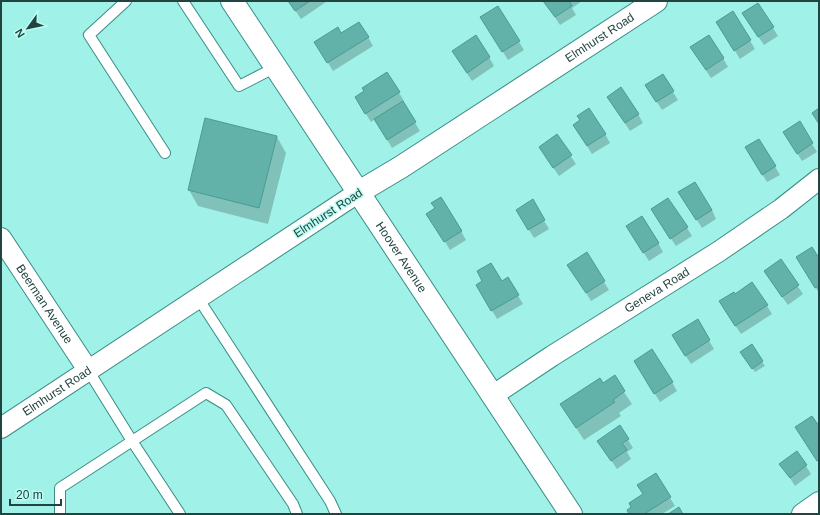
<svg xmlns="http://www.w3.org/2000/svg" width="820" height="515" font-family="Arial,sans-serif">
  <style>
    .shadow { fill: #0003 }
    .building { fill: #62b2aa; stroke: #4a9b94 }
    .lines { fill: none; stroke-linecap: round; stroke-linejoin: round }
    .service-casing { stroke: #3a8c85; stroke-width: 12 }
    .minor-casing { stroke: #3a8c85; stroke-width: 22 }
    .tertiary-casing { stroke: #3a8c85; stroke-width: 24 }
    .service { stroke: #fff; stroke-width: 10 }
    .minor { stroke: #fff; stroke-width: 20 }
    .tertiary { stroke: #fff; stroke-width: 22 }
    .labels { text-anchor: middle; stroke-width: 3; stroke-linejoin: round; paint-order: stroke }
    .street-label { font-size: 12px; fill: #224440; stroke: #bcfcf4 }
  </style>
  <rect width="100%" height="100%" fill="#a0f2e9"/>
  <g class="shadow">
    <path d="M289 1H326V2L301 19Z"/>
    <path d="M544 1H582L572 8 576 15 560 25Z"/>
    <path d="M758 4 778 36 764 45 748 22Z"/>
    <path d="M733 13 755 49 740 59 722 30Z"/>
    <path d="M487 26 519 42 524 50 508 60Z"/>
    <path d="M341 34 368 37 373 46 333 71 320 50Z"/>
    <path d="M691 48 723 58 728 67 711 78Z"/>
    <path d="M489 57 494 66 472 81 458 60Z"/>
    <path d="M387 73 404 101 402 102 420 131 392 148 375 119 371 122 361 106Z"/>
    <path d="M673 92 678 100 662 110 651 93Z"/>
    <path d="M613 106 638 114 643 123 630 131Z"/>
    <path d="M799 123 817 152 802 161 789 140Z"/>
    <path d="M579 133 605 134 610 143 592 154Z"/>
    <path d="M557 136 576 164 559 176 545 156Z"/>
    <path d="M277 137 286 153 268 224 198 206 189 190Z"/>
    <path d="M759 140 780 175 767 182 746 148Z"/>
    <path d="M532 201 549 229 534 238 517 210Z"/>
    <path d="M685 201 712 210 716 219 702 228Z"/>
    <path d="M657 218 687 228 692 236 676 246Z"/>
    <path d="M433 222 461 231 466 240 450 250Z"/>
    <path d="M632 235 658 243 663 252 649 261Z"/>
    <path d="M819 260V293L802 266Z"/>
    <path d="M780 261 803 294 788 305 770 280Z"/>
    <path d="M574 273 604 282 609 290 591 301Z"/>
    <path d="M508 279 523 304 497 319 477 285 501 283Z"/>
    <path d="M735 295 767 306 772 314 741 334 725 310Z"/>
    <path d="M697 321 714 349 691 364 678 344Z"/>
    <path d="M751 346 765 366 755 372 744 356Z"/>
    <path d="M640 370 672 382 677 391 660 402Z"/>
    <path d="M614 377 632 404 619 413 621 416 584 440 569 417 603 384Z"/>
    <path d="M620 427 633 448 627 452 631 459 617 469 604 450Z"/>
    <path d="M797 452 811 474 795 486 781 464Z"/>
    <path d="M670 498 675 506 662 514H630Z"/>
  </g>
  <g class="building">
    <path d="M288 1H310L295 11Z"/>
    <path d="M543 1H569L572 6 555 17Z"/>
    <path d="M758 3 774 27 758 37 742 13Z"/>
    <path d="M498 6 520 41 502 52 480 17Z"/>
    <path d="M733 11 751 40 734 51 716 22Z"/>
    <path d="M359 22 369 37 327 63 314 42 338 27 341 33Z"/>
    <path d="M476 35 490 57 467 73 452 51Z"/>
    <path d="M709 35 724 58 706 70 690 47Z"/>
    <path d="M387 72 400 92 365 114 355 97 364 91 362 88Z"/>
    <path d="M663 74 674 91 656 102 645 85Z"/>
    <path d="M621 87 639 114 625 123 607 97Z"/>
    <path d="M403 101 416 122 387 140 374 119Z"/>
    <path d="M589 108 606 134 587 146 573 125 580 120 577 116Z"/>
    <path d="M819 108V124L812 113Z"/>
    <path d="M205 118 277 136 259 208 188 190Z"/>
    <path d="M800 121 813 143 797 154 783 132Z"/>
    <path d="M557 134 572 155 553 168 539 147Z"/>
    <path d="M759 139 776 166 762 175 745 147Z"/>
    <path d="M695 182 712 210 696 220 678 192Z"/>
    <path d="M441 197 462 231 444 242 426 214 435 208 431 203Z"/>
    <path d="M668 198 688 227 670 239 651 209Z"/>
    <path d="M533 199 545 220 528 230 516 210Z"/>
    <path d="M642 216 659 243 643 253 626 226Z"/>
    <path d="M812 247 819 258V286L815 288 796 257Z"/>
    <path d="M587 252 605 281 586 293 567 265Z"/>
    <path d="M781 259 799 285 782 297 764 271Z"/>
    <path d="M491 263 502 281 508 277 519 295 491 311 476 285 482 281 477 271Z"/>
    <path d="M752 282 768 305 735 326 719 301 734 292 735 294Z"/>
    <path d="M698 319 710 340 685 356 672 335Z"/>
    <path d="M752 344 763 361 752 369 740 352Z"/>
    <path d="M652 349 673 382 654 394 634 361Z"/>
    <path d="M615 375 625 391 613 400 615 402 576 428 560 404 600 378 603 383Z"/>
    <path d="M812 416 819 426V460L817 461 795 427Z"/>
    <path d="M620 425 629 439 622 443 627 450 611 461 597 441Z"/>
    <path d="M797 451 807 465 790 478 779 464Z"/>
    <path d="M656 473 671 497 644 514H629L627 510 631 507 629 503 643 494 637 485Z"/>
    <path d="M679 507 683 514H668Z"/>
  </g>
  <g class="lines">
    <defs>
      <g id="service">
        <path d="M126 1 89 35 165 153"/>
        <path d="M183 1 239 86 276 67"/>
        <path d="M198 298 330 501 336 514"/>
        <path d="M88 370 132 441 180 514"/>
        <path d="M60 514V488L206 393 226 405 293 504 297 514"/>
      </g>
      <g id="minor">
        <path id="s1" d="M1 238 88 370"/>
        <path id="s2" d="M492 396 552 356 718 252 781 209 819 179"/>
        <path id="s3" d="M1 428 359 192"/>
        <path d="M802 514 819 502"/>
      </g>
      <g id="tertiary">
        <path id="s4" d="M232 1 571 514"/>
        <path id="s5" d="M359 192 401 167 656 1"/>
      </g>
    </defs>
    <use href="#service" class="service-casing"/>
    <use href="#minor" class="minor-casing"/>
    <use href="#tertiary" class="tertiary-casing"/>
    <use href="#service" class="service"/>
    <use href="#minor" class="minor"/>
    <use href="#tertiary" class="tertiary"/>
  </g>
  <g class="labels">
    <g class="street-label">
      <text dy="4" stroke="none"><textPath href="#s5" startOffset="286">Elmhurst Road</textPath></text>
      <text transform="translate(328 213) rotate(-33)" y="4">Elmhurst Road</text>
      <text dy="4" stroke="none"><textPath href="#s4" startOffset="307">Hoover Avenue</textPath></text>
      <text dy="4" stroke="none"><textPath href="#s2" startOffset="196">Geneva Road</textPath></text>
      <text dy="4" stroke="none"><textPath href="#s1" startOffset="79">Beerman Avenue</textPath></text>
      <text dy="4" stroke="none"><textPath href="#s3" startOffset="67">Elmhurst Road</textPath></text>
    </g>
  </g>
  <rect width="820" height="515" fill="none" stroke="#224440" stroke-width="4"/>
  <g transform="translate(28 28) rotate(237)" stroke="#bcfcf4" stroke-width="3" paint-order="stroke">
  <path d="M0-3L7 15L0 10L-7 15Z" fill="#224440"/>
  <text y="-6" font-size="11" font-weight="bold" text-anchor="middle" fill="#224440">N</text>
  </g>
  <path d="M10 499v6h51v-6" fill="none" stroke="#224440" stroke-width="2"/>
  <text x="16" y="499" font-size="12" fill="#224440" stroke="#bcfcf4" stroke-width="3" paint-order="stroke">20 m</text>
</svg>
